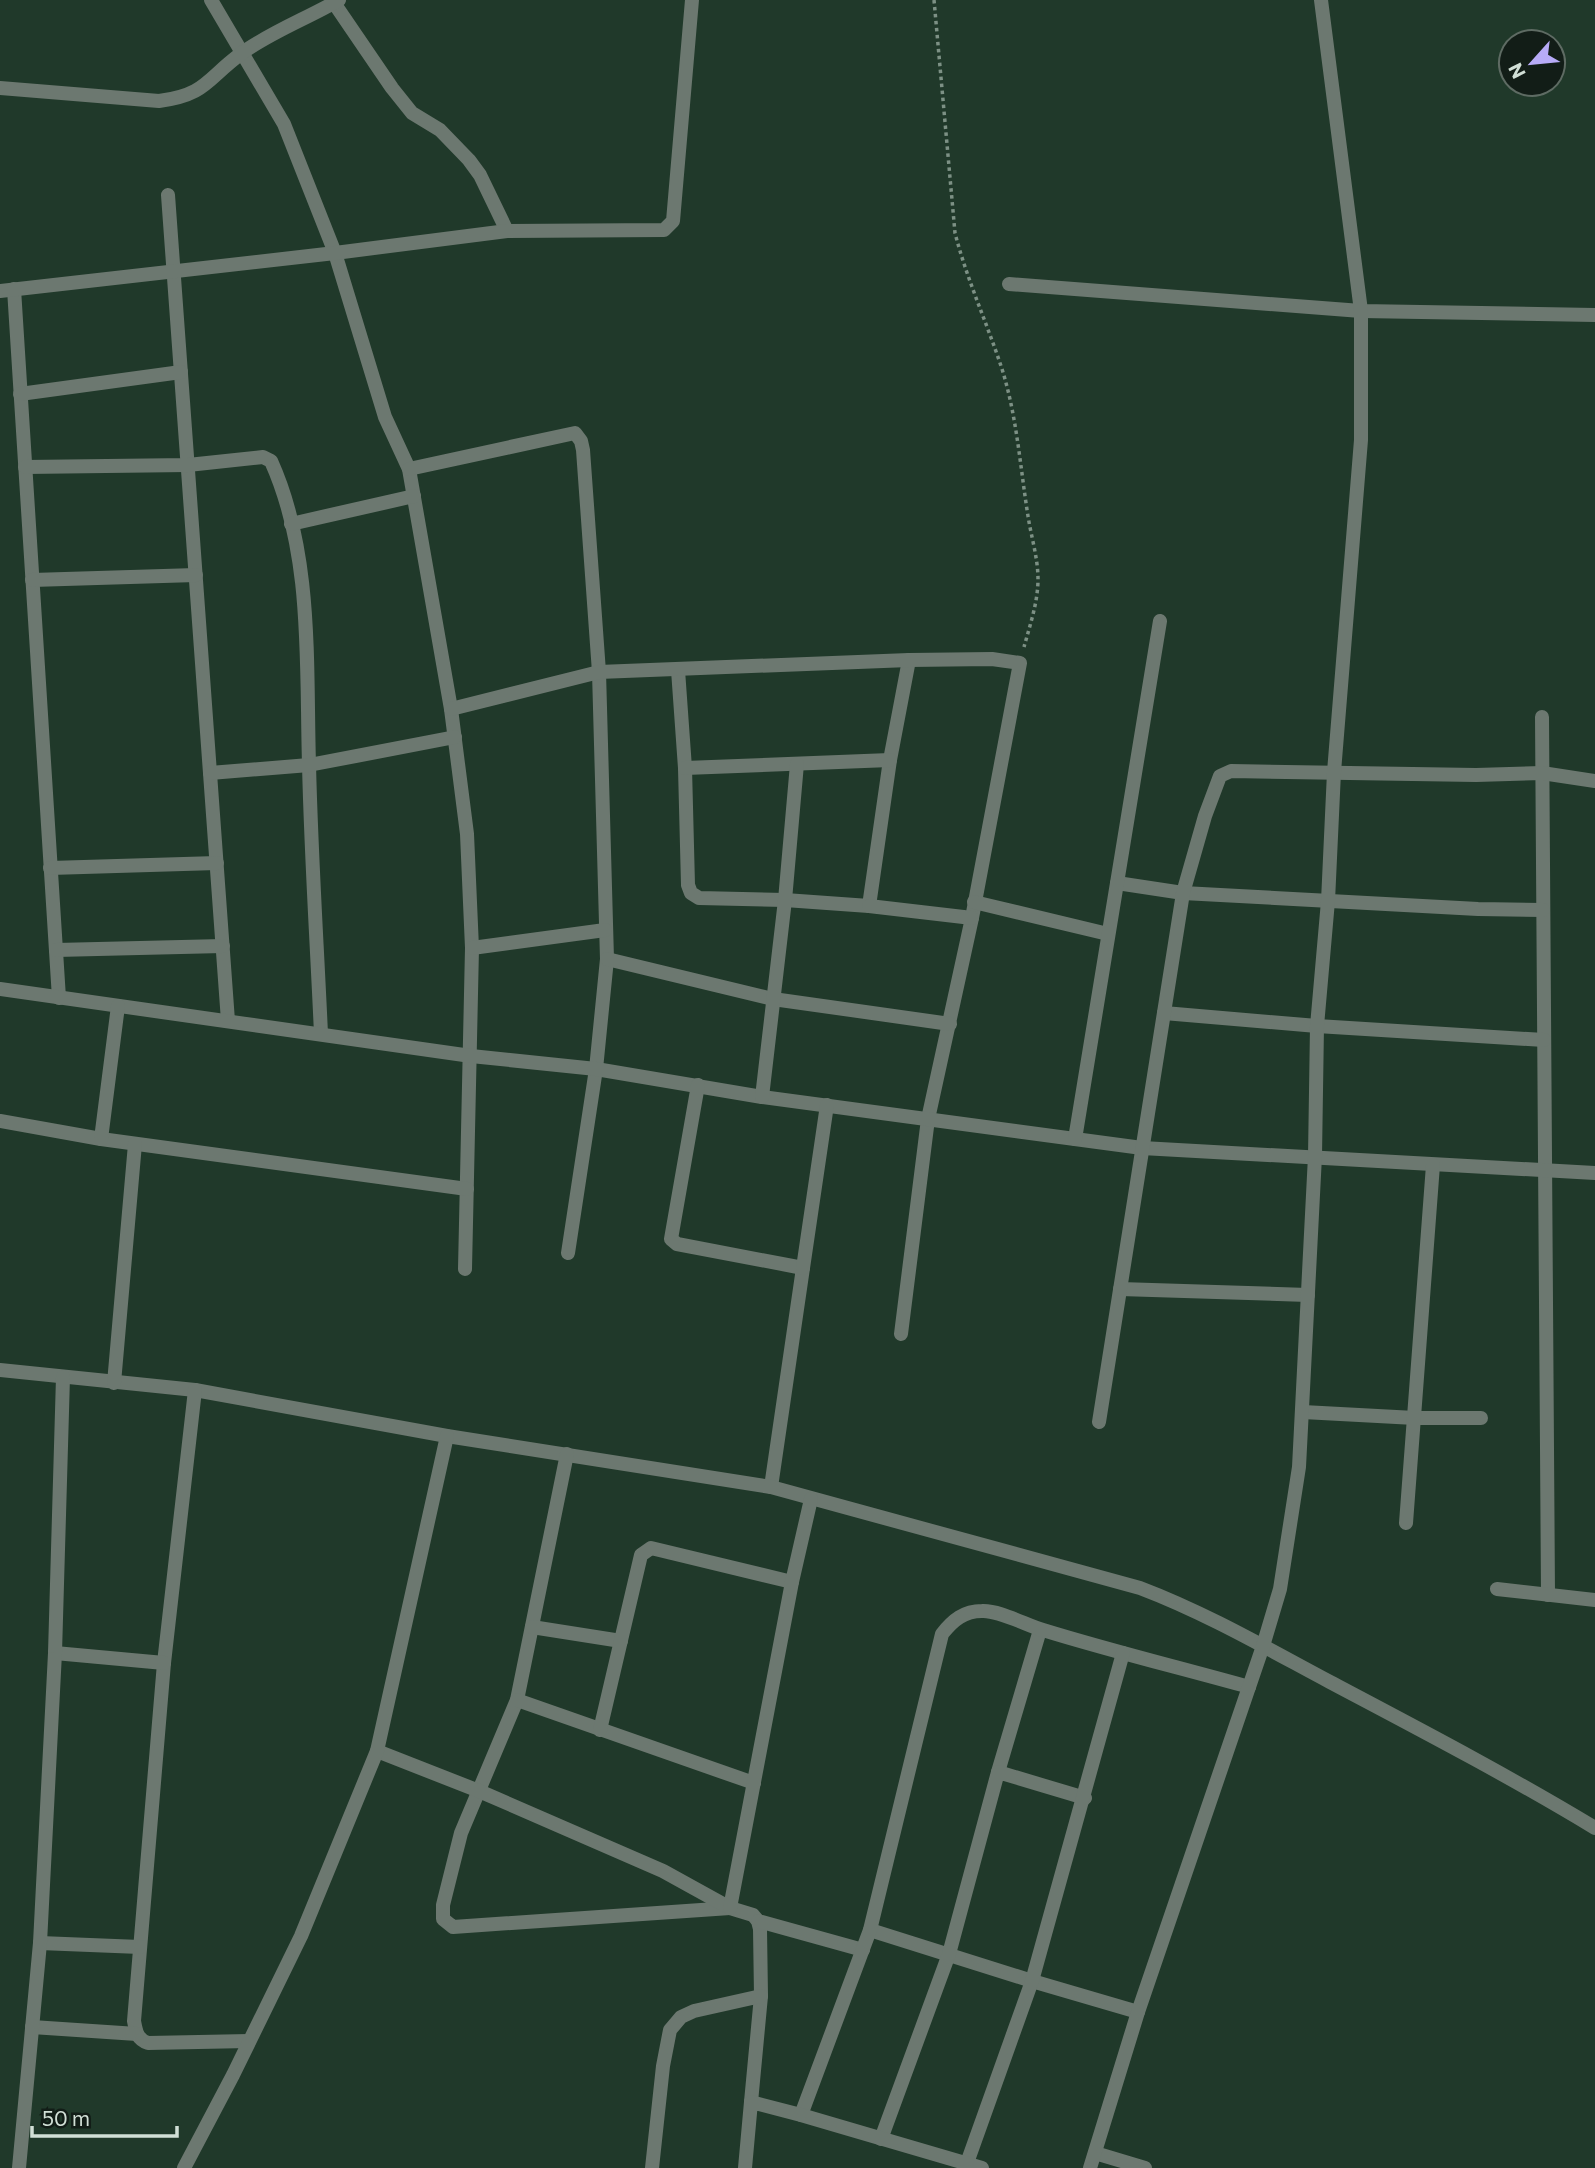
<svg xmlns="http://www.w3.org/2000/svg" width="1595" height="2168" font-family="Commissioner,sans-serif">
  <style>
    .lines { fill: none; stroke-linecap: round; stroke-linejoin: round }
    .path { stroke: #7d9185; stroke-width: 3.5; stroke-dasharray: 3.5 3.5; stroke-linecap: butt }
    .street { stroke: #6c7870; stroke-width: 14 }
  </style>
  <rect width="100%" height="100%" fill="#20392a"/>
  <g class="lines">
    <path class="path" d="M934 0 955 233C967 280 987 323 1002 369 1017 417 1020 466 1028 516 1031 536 1038 558 1038 579 1038 602 1030 625 1024 647"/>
    <g class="street">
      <path d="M211 0 284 124 335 253 385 417 409 469 451 709 467 834 472 948 465 1269"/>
      <path d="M332 0 392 88 412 113 440 130 469 160 480 175 507 231"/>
      <path d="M0 88 159 101C207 95 207 78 242 53 271 32 308 18 339 0"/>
      <path d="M168 195 228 1021"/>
      <path d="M1009 284 1361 311 1595 315"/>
      <path d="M14 289 59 998"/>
      <path d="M0 291 335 253 507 231 664 230 673 221 692 0"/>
      <path d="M20 394 181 372"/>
      <path d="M25 467 188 465 263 457 271 461C313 554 306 664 309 764 311 854 317 944 321 1034"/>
      <path d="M409 469 575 433 581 441 583 450 599 672 607 959 596 1069 568 1253"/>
      <path d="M291 524 414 496"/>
      <path d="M32 580 196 575"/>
      <path d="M678 670 685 768 688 885 691 893 699 898 785 900 869 906 890 760 909 660"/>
      <path d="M451 709 599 672 909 660 992 659 1020 663 972 918 928 1119 901 1334"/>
      <path d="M1542 717 1548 1595"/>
      <path d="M685 768 890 760"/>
      <path d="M210 773 309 765 455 737"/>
      <path d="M50 868 217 863"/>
      <path d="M1117 883 1183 893 1478 909 1543 910"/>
      <path d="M974 902 1108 934"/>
      <path d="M869 906 972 918"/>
      <path d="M472 948 605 930"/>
      <path d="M56 950 223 946"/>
      <path d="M607 959 773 999 950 1024"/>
      <path d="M0 989 471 1056 596 1069 762 1097 1142 1148 1595 1173"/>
      <path d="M1164 1013 1317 1026 1544 1040"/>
      <path d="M698 1085 671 1239 677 1244 803 1268 771 1487"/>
      <path d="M762 1097 785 900 797 764"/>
      <path d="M0 1121 101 1139 467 1189"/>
      <path d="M101 1139 118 1006"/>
      <path d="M1075 1139 1160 621"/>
      <path d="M803 1268 827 1105"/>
      <path d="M1120 1289 1308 1295"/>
      <path d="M0 1370 195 1390 447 1436 771 1487 1140 1588C1206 1613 1268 1649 1330 1682 1419 1729 1509 1776 1595 1828"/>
      <path d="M114 1383 135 1144"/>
      <path d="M195 1390 164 1663 134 2021C136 2032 137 2039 148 2043L249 2041"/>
      <path d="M1303 1412 1415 1418H1481"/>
      <path d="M1099 1422 1183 893 1205 816 1220 776 1231 771 1476 775 1542 773 1595 781"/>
      <path d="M567 1454 517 1700 461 1833 443 1905V1919L453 1927 730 1908"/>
      <path d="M1406 1523 1433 1165"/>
      <path d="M1497 1589 1595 1600"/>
      <path d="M532 1627 621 1641"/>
      <path d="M55 1653 164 1663"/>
      <path d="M517 1700 754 1783"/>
      <path d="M600 1730 641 1555 651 1548 792 1582"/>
      <path d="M377 1751 479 1791 663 1871 730 1908 753 1915 758 1921 760 1929 761 1996 751 2102"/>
      <path d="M998 1772 1040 1630"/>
      <path d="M730 1908 792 1582 811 1499"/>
      <path d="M758 1921 863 1950"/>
      <path d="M870 1930 1032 1981 1138 2012"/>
      <path d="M40 1943 140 1947"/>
      <path d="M32 2027 137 2034"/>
      <path d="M801 2115 870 1930 942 1634C953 1620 964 1611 982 1611 999 1610 1026 1625 1043 1630 1111 1651 1181 1668 1249 1687"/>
      <path d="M881 2139 949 1954 998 1772 1085 1798"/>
      <path d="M1095 2153 1145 2168"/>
      <path d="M967 2163 1032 1981 1123 1653"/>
      <path d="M19 2168 40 1943 55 1653 63 1377"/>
      <path d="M184 2168 233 2075 301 1936 377 1751 447 1436"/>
      <path d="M652 2168 663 2066 670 2030 681 2017 694 2011 761 1996"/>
      <path d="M745 2168 751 2102 801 2115 982 2168"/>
      <path d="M1090 2168 1138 2012 1263 1646 1280 1589 1299 1467 1315 1156 1317 1026 1328 901 1334 772 1361 440V311L1321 0"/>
    </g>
  </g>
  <g transform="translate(1532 63) rotate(243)"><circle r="33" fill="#121d17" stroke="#5e6b63" stroke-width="2"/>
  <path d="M0-5L12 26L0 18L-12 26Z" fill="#b7abf7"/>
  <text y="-10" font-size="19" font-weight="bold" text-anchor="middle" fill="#d1dfd6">N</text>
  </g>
  <path d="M32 2126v10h145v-10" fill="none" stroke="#d1dfd6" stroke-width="3.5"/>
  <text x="42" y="2126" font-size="21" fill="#d1dfd6" stroke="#121d17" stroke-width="5" paint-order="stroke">50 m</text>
</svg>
